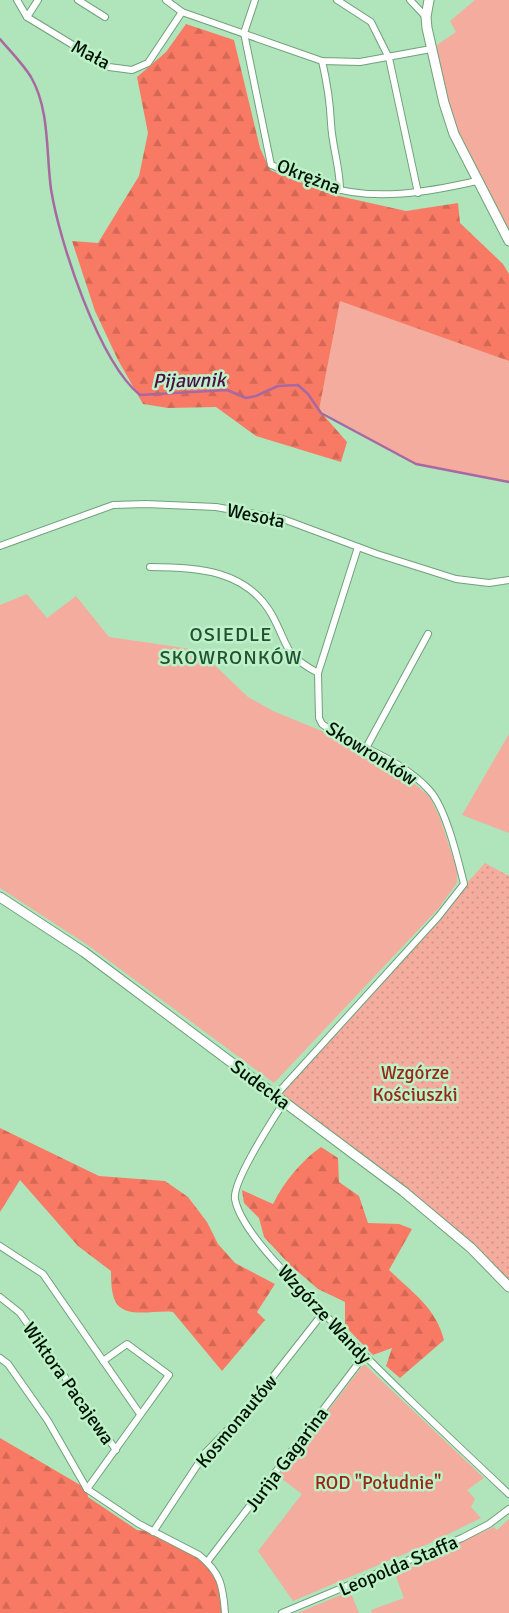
<svg xmlns="http://www.w3.org/2000/svg" width="509" height="1613" font-family="Signika,sans-serif">
  <style>
    .green { fill: #f4ac9e }
    .forest { fill: url(#forest-firs) }
    .park { fill: url(#park-dots) }
    .lines { fill: none; stroke-linecap: round; stroke-linejoin: round }
    .stream { stroke: #a868a2; stroke-width: 2.5 }
    .street-casing { stroke: #6fa17b; stroke-width: 8 }
    .secondary-casing { stroke: #6fa17b; stroke-width: 11 }
    .street { stroke: #fff; stroke-width: 6 }
    .secondary { stroke: #fff; stroke-width: 9 }
    .labels { text-anchor: middle; stroke-width: 5; stroke-linejoin: round; paint-order: stroke }
    .street-label { font-size: 19px; fill: #011205; stroke: #bdf1c8 }
    .park-label { font-size: 19px; fill: #992716; stroke: #bdf1c8 }
    .water-label { font-size: 20px; font-style: italic; fill: #4b0e46; stroke: #bdf1c8 }
    .neighbourhood-label { font-size: 20px; letter-spacing: 1px; fill: #215130; stroke: #bdf1c8 }
  </style>
  <defs>
    <pattern id="forest-firs" width="22" height="20" patternUnits="userSpaceOnUse" patternTransform="scale(1.25)"><rect width="22" height="20" fill="#f97a64"/><path d="M5 1l3.5 6h-7zM16 11l3.5 6h-7z" fill="#d46855"/></pattern>
    <pattern id="park-dots" width="8" height="8" patternUnits="userSpaceOnUse" patternTransform="scale(1.25)"><rect width="8" height="8" fill="#f4ac9e"/><path d="M2 2h.1M6 6h.1" fill="none" stroke="#cf9387" stroke-width="1.8" stroke-linecap="round"/></pattern>
  </defs>
  <rect width="100%" height="100%" fill="#b0e4bb"/>
  <g class="green">
    <path d="M475 0H509V241L454 134 431 49 456 32 450 21Z"/>
    <path d="M340 300 509 361V482L416 464 319 410Z"/>
    <path d="M27 594 47 618 76 596 109 637 191 649 205 656 248 697 273 711 329 734 365 752 411 781 429 796 440 818 457 870V883L438 909 274 1083 89 946 0 888V605Z"/>
    <path d="M509 734V833L462 815Z"/>
    <path d="M364 1364 484 1478 467 1490 475 1499 471 1507 481 1518 428 1544 293 1601 258 1551 302 1494 278 1476Z"/>
    <path d="M509 1519V1613H372L371 1610 404 1598 394 1571 494 1527 497 1530Z"/>
    <path d="M350 1591 359 1613H298Z"/>
  </g>
  <g class="forest">
    <path d="M186 24 234 40 260 148 270 170 330 194 406 211 458 203 460 223 503 264 509 274V361L340 301 319 410 347 442 341 462 256 436 216 407 168 408 143 404 118 360 95 311 72 241 98 243 139 176 148 133 137 77 166 52Z"/>
    <path d="M0 1128 99 1176 165 1181 188 1197 207 1222 218 1244 235 1263 275 1284 257 1312 265 1320 222 1371 173 1312C154 1309 119 1322 113 1295 111 1287 111 1278 111 1271L78 1246 20 1180 0 1212Z"/>
    <path d="M321 1147 338 1158 339 1182 359 1196 368 1223 399 1224 412 1229 389 1270C412 1292 436 1308 444 1340L400 1378 386 1366 392 1348 373 1355 345 1326V1302L318 1289 289 1264 264 1237 259 1218 244 1203 242 1190 273 1204C284 1182 301 1161 321 1147Z"/>
    <path d="M0 1438 87 1489 88 1497 137 1530 153 1532 192 1551 214 1569 226 1613H0Z"/>
  </g>
  <path class="park" d="M485 863 509 876V1287L471 1248 276 1095Z"/>
  <g class="lines">
    <path class="stream" d="M0 39C10 51 23 64 31 77 50 110 46 153 51 189 59 241 99 362 140 395L227 390 246 398 256 396 278 386 298 385 308 394 321 413 416 464 509 482"/>
    <defs>
      <g id="street">
        <path d="M17 0 27 17 109 67 132 70 148 63 182 12"/>
        <path d="M78 0 105 17"/>
        <path d="M166 0 182 12 322 61 360 62 431 49"/>
        <path d="M255 0 244 33 271 165C289 172 307 181 325 186 375 202 428 192 477 181"/>
        <path d="M337 0 371 22 389 58 418 193"/>
        <path d="M410 0 426 17"/>
        <path d="M27 17 38 0"/>
        <path d="M322 61C327 82 330 102 331 123 332 146 340 167 340 190"/>
        <path d="M0 546 113 505 146 504 216 507 283 519 377 554 456 579 489 583 509 580"/>
        <path d="M150 567C197 567 247 570 272 615 290 648 282 653 318 673"/>
        <path d="M366 748 428 634"/>
        <path d="M276 1095 438 917 464 884C458 860 446 809 430 791 406 763 364 748 332 731L322 724 319 718 318 673 358 547"/>
        <path d="M284 1102C273 1119 232 1182 235 1199 240 1229 290 1278 312 1301 375 1368 442 1431 509 1494"/>
        <path d="M0 1246 43 1274 140 1414"/>
        <path d="M0 1297 20 1313 116 1450"/>
        <path d="M0 1358 8 1364 48 1421 87 1489 139 1524 199 1555C221 1573 223 1586 225 1613"/>
        <path d="M87 1489 169 1375 127 1344 103 1361"/>
        <path d="M153 1532 206 1452 246 1411 323 1313"/>
        <path d="M207 1562 364 1356"/>
        <path d="M282 1613 462 1538 489 1524 509 1509"/>
      </g>
      <g id="secondary">
        <path d="M429 0 426 17 427 28 444 103 454 134 509 241"/>
        <path d="M0 897 84 952 403 1191 471 1248 509 1287"/>
      </g>
    </defs>
    <use href="#street" class="street-casing"/>
    <use href="#secondary" class="secondary-casing"/>
    <use href="#street" class="street"/>
    <use href="#secondary" class="secondary"/>
  </g>
  <g class="labels">
    <g class="street-label">
      <text transform="translate(91 54) rotate(28)" y="7">Mała</text>
      <text transform="translate(309 176) rotate(21)" y="7">Okrężna</text>
      <text transform="translate(256 515) rotate(12)" y="7">Wesoła</text>
      <text transform="translate(372 753) rotate(32)" y="7">Skowronków</text>
      <text transform="translate(261 1084) rotate(37)" y="7">Sudecka</text>
      <text transform="translate(325 1314) rotate(47)" y="7">Wzgórze Wandy</text>
      <text transform="translate(69 1383) rotate(55)" y="7">Wiktora Pacajewa</text>
      <text transform="translate(236 1421) rotate(-50)" y="7">Kosmonautów</text>
      <text transform="translate(286 1459) rotate(-53)" y="7">Jurija Gagarina</text>
      <text transform="translate(398 1565) rotate(-23)" y="7">Leopolda Staffa</text>
    </g>
    <g class="park-label">
      <text x="415" y="1079">Wzgórze<tspan x="415" dy="22">Kościuszki</tspan></text>
      <text x="378" y="1489">ROD "Południe"</text>
    </g>
    <g class="water-label">
      <text transform="translate(189 380) rotate(-1)" y="7">Pijawnik</text>
    </g>
    <g class="neighbourhood-label">
      <text x="231" y="641">OSIEDLE<tspan x="231" dy="23">SKOWRONKÓW</tspan></text>
    </g>
  </g>
</svg>
